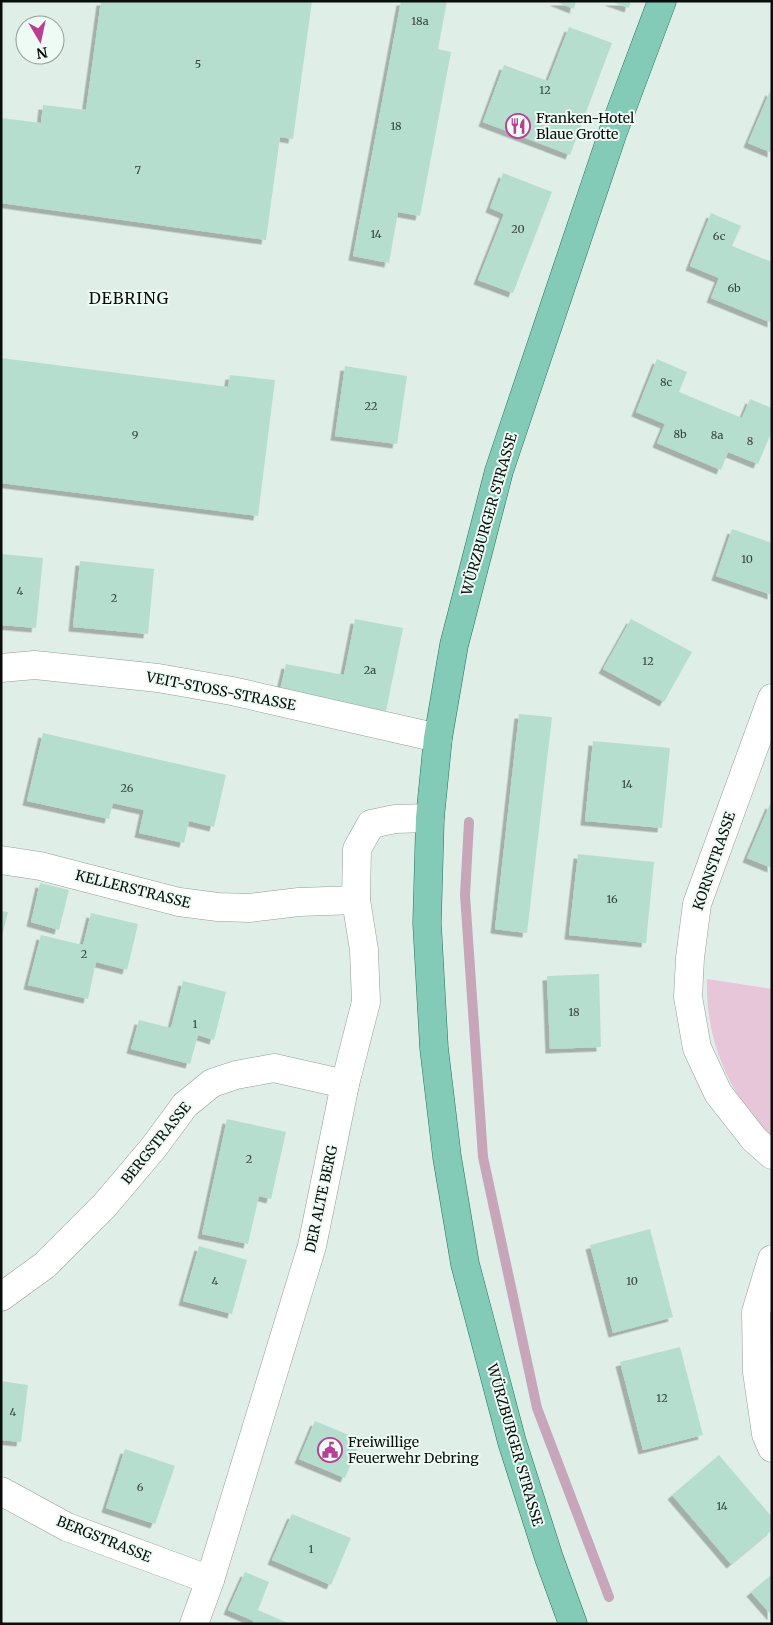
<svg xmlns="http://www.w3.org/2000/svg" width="773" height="1625" font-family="Merriweather,serif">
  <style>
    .green { fill: #e7c6da }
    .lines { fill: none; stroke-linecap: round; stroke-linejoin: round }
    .stream { stroke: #c7a6ba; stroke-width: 10 }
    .building { fill: #b6dece; filter: url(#shadow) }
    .minor-casing { stroke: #929e99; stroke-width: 29 }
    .primary-casing { stroke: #23725b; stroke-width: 29 }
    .minor { stroke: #fff; stroke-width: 28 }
    .primary { stroke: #83cbb6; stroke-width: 28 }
    .labels { text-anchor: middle; stroke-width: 4; stroke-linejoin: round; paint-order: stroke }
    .number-label { font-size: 11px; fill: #34413c }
    .poi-label { font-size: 14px; fill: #090d0c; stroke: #eefbf5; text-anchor: start }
    .street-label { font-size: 14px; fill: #090d0c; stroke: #eefbf5 }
    .quarter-label { font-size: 16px; letter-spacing: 1px; fill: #090d0c; stroke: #eefbf5 }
  </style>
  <defs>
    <filter id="shadow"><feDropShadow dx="-4.5" dy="4.5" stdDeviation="0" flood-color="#0004"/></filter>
  </defs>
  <rect width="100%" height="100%" fill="#e0eee8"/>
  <path class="green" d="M707 979 772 989V1137C729 1096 705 1039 707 979Z"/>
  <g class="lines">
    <path class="stream" d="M469 822 465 895 483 1157 537 1408 609 1597"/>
  </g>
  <g class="building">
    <path d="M101 1H312L293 139 280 137 266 240 1 203V118L41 123 43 105 86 110Z"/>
    <path d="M401 1H447L438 49 451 52 420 216 398 212 389 263 353 256Z"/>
    <path d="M554 1H576L574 9Z"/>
    <path d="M609 1H631L629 8Z"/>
    <path d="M569 27 612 43 570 155 483 122 504 65 548 81Z"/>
    <path d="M770 91 772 92V153L748 143Z"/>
    <path d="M503 173 552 192 513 293 478 280 504 214 490 208Z"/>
    <path d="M711 213 741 226 732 246 772 262V323L711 298 719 278 690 266Z"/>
    <path d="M1 358 228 387 230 375 275 380 258 516 1 483Z"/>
    <path d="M657 359 687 372 679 392 742 418 750 399 772 408V431L758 464 728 452 721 470 657 443 665 424 636 412Z"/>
    <path d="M345 366 407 376 397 444 335 436Z"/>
    <path d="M732 529 772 543V595L716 576Z"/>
    <path d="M1 554 43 558 36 628 1 625Z"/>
    <path d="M80 561 154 569 148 634 73 627Z"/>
    <path d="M355 619 403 628 386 711 280 690 286 664 344 675Z"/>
    <path d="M631 619 692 652 664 702 603 669Z"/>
    <path d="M519 714 552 717 527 933 495 929Z"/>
    <path d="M43 733 226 775 214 827 189 821 184 843 139 833 144 810 113 803 109 819 27 801Z"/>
    <path d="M593 741 670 748 662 828 585 821Z"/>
    <path d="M770 804 772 805V868L747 858Z"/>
    <path d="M578 854 654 862 646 943 569 935Z"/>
    <path d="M40 883 69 890 59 930 31 922Z"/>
    <path d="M1 911 8 912 2 936H1Z"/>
    <path d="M91 913 138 924 127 970 96 962 88 999 28 985 41 935 83 945Z"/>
    <path d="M599 974 601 1047 550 1049 547 976Z"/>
    <path d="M183 981 226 992 214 1040 198 1035 190 1064 131 1049 139 1020 171 1028Z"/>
    <path d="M227 1119 286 1132 271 1199 259 1196 248 1244 202 1234Z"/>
    <path d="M650 1229 673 1317 613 1333 590 1245Z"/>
    <path d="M199 1246 247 1260 232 1314 183 1301Z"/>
    <path d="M680 1347 703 1435 643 1450 620 1362Z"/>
    <path d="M1 1381 28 1385 21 1442 1 1440Z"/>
    <path d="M315 1421 361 1440 345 1478 299 1459Z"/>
    <path d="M125 1449 175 1466 155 1524 106 1508Z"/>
    <path d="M719 1455 772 1517V1530L731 1564 672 1495Z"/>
    <path d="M292 1514 351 1538 331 1585 272 1560Z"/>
    <path d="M245 1572 269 1582 258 1610 290 1624H252L254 1621 228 1610Z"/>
    <path d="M772 1574V1616L751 1592Z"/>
  </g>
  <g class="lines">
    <defs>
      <g id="minor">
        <path d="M1 668 35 665 158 678 232 691 438 738"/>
        <path d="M772 698 697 904 690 958 688 997 697 1048 718 1093 754 1139 772 1155"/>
        <path d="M1 860 40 866 179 902 218 907 249 908 299 902 356 900"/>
        <path d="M772 1259 756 1312 757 1372 766 1434 772 1448"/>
        <path d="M1 1297 45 1265 105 1205 154 1147 185 1105 212 1083 236 1075 274 1068 345 1084"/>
        <path d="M1 1491 67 1527 210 1580"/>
        <path d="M194 1624 210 1580 312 1246 345 1084 366 1002 364 950 356 900 357 849 371 824 395 819 430 818"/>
      </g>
      <path id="primary" d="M573 1624 549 1558 512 1442 465 1264 447 1157 434 1048 427 923 430 818 438 738 454 645 499 471 613 132 662 1"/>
    </defs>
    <use href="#minor" class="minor-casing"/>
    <use href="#primary" class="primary-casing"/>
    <use href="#minor" class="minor"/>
    <use href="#primary" class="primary"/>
  </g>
  <defs>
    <symbol id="restaurant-ring" viewBox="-11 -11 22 22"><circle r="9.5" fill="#eefbf5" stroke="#b83f94" stroke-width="1.5"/><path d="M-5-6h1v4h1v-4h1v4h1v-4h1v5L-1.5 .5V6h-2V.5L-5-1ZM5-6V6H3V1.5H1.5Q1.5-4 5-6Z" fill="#b83f94"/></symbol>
    <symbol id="civic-ring" viewBox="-11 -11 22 22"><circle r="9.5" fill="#eefbf5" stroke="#b83f94" stroke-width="1.5"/><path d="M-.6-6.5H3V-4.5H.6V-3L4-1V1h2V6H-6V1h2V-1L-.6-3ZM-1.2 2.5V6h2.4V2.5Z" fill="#b83f94"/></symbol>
  </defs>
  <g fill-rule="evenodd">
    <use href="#restaurant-ring" x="504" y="112" width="28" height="28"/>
    <use href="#civic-ring" x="316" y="1436" width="28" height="28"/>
  </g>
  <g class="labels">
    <g class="number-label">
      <text x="420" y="25">18a</text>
      <text x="198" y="68">5</text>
      <text x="545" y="94">12</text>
      <text x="396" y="130">18</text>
      <text x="138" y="174">7</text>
      <text x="518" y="233">20</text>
      <text x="376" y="238">14</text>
      <text x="719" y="240">6c</text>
      <text x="734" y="292">6b</text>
      <text x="666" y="386">8c</text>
      <text x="371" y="410">22</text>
      <text x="680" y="438">8b</text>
      <text x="135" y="439">9</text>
      <text x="717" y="439">8a</text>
      <text x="750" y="445">8</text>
      <text x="747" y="563">10</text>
      <text x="20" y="595">4</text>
      <text x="114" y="602">2</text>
      <text x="648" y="665">12</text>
      <text x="370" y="674">2a</text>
      <text x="627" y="788">14</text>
      <text x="127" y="792">26</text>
      <text x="612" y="903">16</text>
      <text x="84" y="958">2</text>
      <text x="574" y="1016">18</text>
      <text x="195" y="1028">1</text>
      <text x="249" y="1163">2</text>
      <text x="215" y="1285">4</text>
      <text x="632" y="1285">10</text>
      <text x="662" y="1402">12</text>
      <text x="13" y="1416">4</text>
      <text x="140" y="1491">6</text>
      <text x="722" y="1510">14</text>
      <text x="311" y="1553">1</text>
    </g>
    <g class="poi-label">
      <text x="536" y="123">Franken-Hotel<tspan x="536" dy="16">Blaue Grotte</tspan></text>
      <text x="348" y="1447">Freiwillige<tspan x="348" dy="16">Feuerwehr Debring</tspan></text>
    </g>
    <g class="street-label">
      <text transform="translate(489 514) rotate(-74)" y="5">WÜRZBURGER STRASSE</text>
      <text transform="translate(221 691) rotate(11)" y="5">VEIT-STOSS-STRASSE</text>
      <text transform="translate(714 861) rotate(-71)" y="5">KORNSTRASSE</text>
      <text transform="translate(133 889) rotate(14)" y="5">KELLERSTRASSE</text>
      <text transform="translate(156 1143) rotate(-51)" y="5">BERGSTRASSE</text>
      <text transform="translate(321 1199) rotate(-78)" y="5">DER ALTE BERG</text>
      <text transform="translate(515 1445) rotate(74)" y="5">WÜRZBURGER STRASSE</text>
      <text transform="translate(104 1539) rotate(22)" y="5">BERGSTRASSE</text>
    </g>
    <g class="quarter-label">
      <text x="129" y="304">DEBRING</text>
    </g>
  </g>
  <rect width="773" height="1625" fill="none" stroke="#090d0c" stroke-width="5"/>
  <g transform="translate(40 40) rotate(171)"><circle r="24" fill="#eefbf5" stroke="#929c98"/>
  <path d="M0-4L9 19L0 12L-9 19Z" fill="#b83f94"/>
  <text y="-8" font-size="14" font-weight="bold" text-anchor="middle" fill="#090d0c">N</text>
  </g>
</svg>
